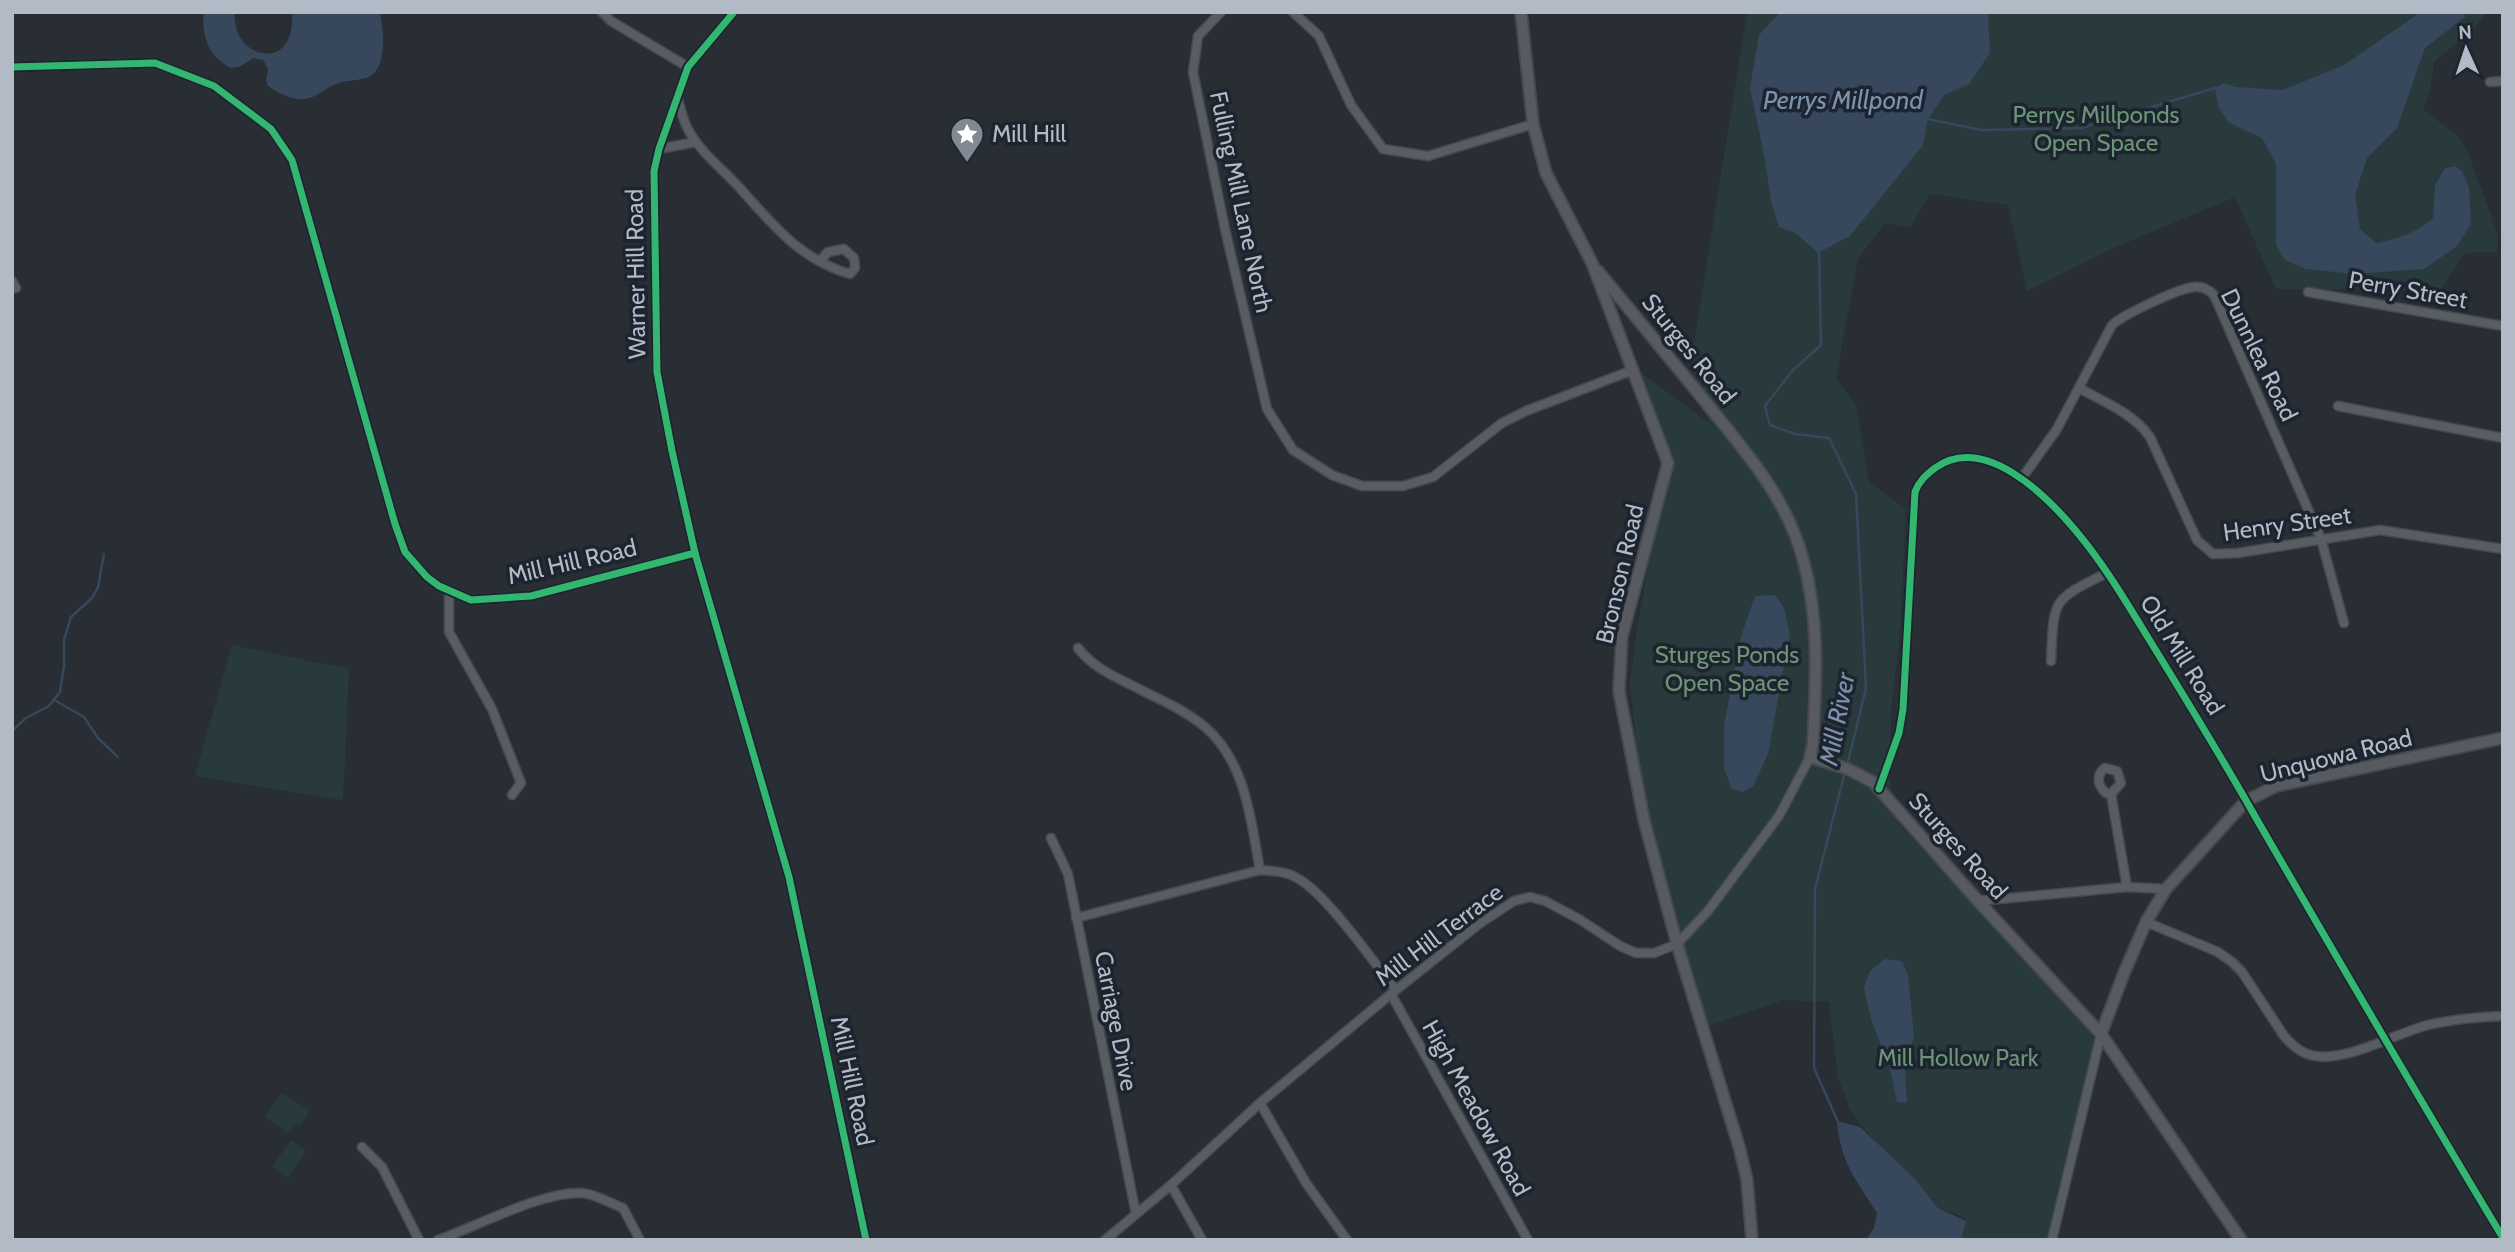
<svg xmlns="http://www.w3.org/2000/svg" width="2515" height="1252" font-family="Cabin,sans-serif">
  <style>
    .green { fill: #283a3c }
    .water { fill: #37475c }
    .lines { fill: none; stroke-linecap: round; stroke-linejoin: round }
    .stream { stroke: #37475c; stroke-width: 2.5 }
    .street-casing { stroke: #464a4f; stroke-width: 11 }
    .secondary-casing { stroke: #464a4f; stroke-width: 14 }
    .street { stroke: #585c63; stroke-width: 8 }
    .secondary { stroke: #575b61; stroke-width: 10 }
    .cycleway-casing { stroke: #1c242f; stroke-width: 11 }
    .cycleway { stroke: #33b770; stroke-width: 7 }
    .labels { text-anchor: middle; stroke-width: 7; stroke-linejoin: round; paint-order: stroke }
    .park-label { font-size: 24px; fill: #6b9574; stroke: #1c242f }
    .poi-label { font-size: 24px; fill: #b2bac6; stroke: #1c242f; text-anchor: start }
    .street-label { font-size: 24px; fill: #b2bac6; stroke: #1c242f }
    .water-label { font-size: 26px; font-style: italic; fill: #7c91ac; stroke: #1c242f }
  </style>
  <rect width="100%" height="100%" fill="#282e34"/>
  <g class="green">
    <path d="M1747 12H2487L2473 30 2434 62 2430 91 2423 109 2460 138 2468 153 2492 218 2498 238 2497 252 2464 253 2441 290 2276 289 2235 197 2109 250 2027 291 2008 205 1930 194 1910 228 1885 223 1858 259 1836 378 1856 406 1869 482 1906 509 1900 634 1891 712 1890 780 1898 822 1966 898 2043 977 2094 1038V1049L2053 1240H1961L1966 1218 1937 1207 1870 1136 1851 1112 1838 1078 1829 1002 1782 1000 1706 1027 1656 849 1638 763 1630 683 1636 636 1666 463 1640 372 1713 426 1687 387Z"/>
    <path d="M232 645 349 669 343 800 195 776Z"/>
    <path d="M282 1093 310 1111 301 1125 296 1124 288 1133 265 1116Z"/>
    <path d="M291 1140 306 1151 288 1178 272 1167Z"/>
  </g>
  <g class="water">
    <path d="M204 12H234C235 20 235 27 239 35 248 54 276 63 288 40 293 31 291 22 293 12H380C383 29 387 57 375 72 367 82 350 79 339 83 325 87 315 101 299 99 288 98 277 92 268 86L266 81 268 69 263 60 254 58 239 67 231 68C209 57 201 36 204 12Z"/>
    <path d="M1780 12H1988L1990 53 1969 84 1944 95 1928 119 1923 145 1850 236 1818 253 1797 234 1779 227 1772 206 1764 155 1750 88 1759 35Z"/>
    <path d="M2421 12H2464L2465 17 2425 48 2397 128 2367 158 2355 195 2360 229 2376 243C2397 239 2416 233 2433 218L2435 186 2444 169 2454 166 2462 171 2469 187 2471 224 2457 246 2424 269 2354 274 2306 269 2284 259 2276 245V164L2262 138 2229 123 2218 106 2215 88 2224 83 2235 87 2283 90 2344 65Z"/>
    <path d="M1775 595 1784 608 1790 634 1768 754 1753 786 1743 792 1732 789 1724 769V725L1741 636 1755 596Z"/>
    <path d="M1885 959 1902 961 1908 975 1914 1036 1905 1070 1907 1103 1897 1102 1890 1069 1871 1019 1864 988 1870 971Z"/>
    <path d="M1837 1121 1860 1127 1914 1178 1938 1208 1966 1221 1961 1240H1866L1874 1228 1877 1213C1855 1178 1841 1164 1837 1121Z"/>
  </g>
  <g class="lines">
    <g class="stream">
      <path d="M1928 119 1981 130 2081 128 2215 88"/>
      <path d="M1819 250 1821 345 1793 370 1765 406 1770 425 1795 434 1829 438 1856 494 1866 688 1847 766"/>
      <path d="M54 700 84 717 98 738 118 757"/>
      <path d="M12 731 26 718 49 706 60 692 64 666V640L71 617 92 598 98 587 104 554"/>
      <path d="M1839 1124 1814 1068 1815 889 1845 772"/>
    </g>
    <defs>
      <g id="street">
        <path d="M602 12 611 21 688 67"/>
        <path d="M734 12 688 67 659 149 654 171 657 372 672 451 695 553 789 877 866 1240"/>
        <path d="M1221 12 1198 36 1193 72 1225 229 1267 409 1293 450 1332 475 1362 486H1403L1433 477 1502 423 1526 411 1633 370"/>
        <path d="M1293 12 1319 36 1351 105 1383 149 1428 156 1533 124"/>
        <path d="M12 67 155 63 214 86 271 129 292 160 395 524 405 552 427 577 439 586 471 600 531 596 695 553"/>
        <path d="M2490 82 2503 81"/>
        <path d="M677 97C681 109 683 122 690 133 702 153 720 167 737 185 771 222 798 259 850 274L855 268 854 258 844 249 828 252 820 261"/>
        <path d="M659 149 696 142"/>
        <path d="M12 281 16 288"/>
        <path d="M2308 292 2503 326"/>
        <path d="M2079 388C2104 402 2133 413 2150 437L2197 540 2213 554 2238 553 2380 530 2503 549"/>
        <path d="M2338 406 2503 438"/>
        <path d="M2022 478 2057 429 2112 325C2123 315 2179 288 2194 287 2202 286 2208 289 2214 295L2321 539 2344 623"/>
        <path d="M449 591V632L492 709 521 783 512 795"/>
        <path d="M1078 648C1096 671 1119 678 1145 692 1166 702 1187 712 1205 727 1246 762 1251 821 1260 870"/>
        <path d="M2051 661C2054 598 2051 601 2107 573"/>
        <path d="M1879 789 1899 733 1903 709 1915 492C1919 481 1926 475 1935 468 1984 433 2046 495 2076 531 2103 563 2125 600 2147 636 2184 696 2221 756 2256 818 2337 958 2419 1098 2503 1238"/>
        <path d="M2111 794 2106 793C2098 786 2095 775 2105 768L2117 771 2121 783 2111 794 2127 887"/>
        <path d="M1051 838 1068 874 1136 1214"/>
        <path d="M1978 901 2127 887 2166 889"/>
        <path d="M1076 918 1260 870C1271 871 1283 871 1293 876 1323 888 1373 962 1396 990"/>
        <path d="M2146 922 2218 952 2232 962 2242 972 2284 1036C2290 1043 2296 1049 2305 1053 2338 1068 2395 1033 2428 1025 2453 1019 2478 1017 2503 1016"/>
        <path d="M1391 994 1528 1240"/>
        <path d="M1260 1103 1306 1183 1347 1240"/>
        <path d="M362 1147 382 1167 419 1240"/>
        <path d="M1171 1185 1202 1240"/>
        <path d="M438 1240C478 1226 542 1191 582 1193 595 1194 610 1203 623 1208L640 1240"/>
        <path d="M1105 1240 1171 1185 1260 1103 1391 994 1479 924 1514 901 1530 897 1545 901 1579 919 1620 946 1636 953H1654L1677 944 1708 911 1779 816 1810 757"/>
        <path d="M2052 1240 2101 1034"/>
      </g>
      <g id="secondary">
        <path d="M1521 12 1533 124 1546 173 1592 263 1668 463 1622 636 1619 691 1644 820 1677 944 1740 1150 1747 1180 1752 1240"/>
        <path d="M1598 271C1632 312 1665 353 1699 394 1740 445 1786 495 1803 559 1820 620 1816 682 1813 744L1810 757 1848 769 1873 782 1978 901 2101 1034 2241 1240"/>
        <path d="M2101 1034 2124 973 2146 922 2166 889 2246 801 2276 786 2503 738"/>
      </g>
    </defs>
    <use href="#street" class="street-casing"/>
    <use href="#secondary" class="secondary-casing"/>
    <use href="#street" class="street"/>
    <use href="#secondary" class="secondary"/>
    <defs>
      <g id="cycleway">
        <path d="M734 12 688 67 659 149 654 171 657 372 672 451 695 553 789 877 866 1240"/>
        <path d="M12 67 155 63 214 86 271 129 292 160 395 524 405 552 427 577 439 586 471 600 531 596 695 553"/>
        <path d="M1879 789 1899 733 1903 709 1915 492C1919 481 1926 475 1935 468 1984 433 2046 495 2076 531 2103 563 2125 600 2147 636 2184 696 2221 756 2256 818 2337 958 2419 1098 2503 1238"/>
      </g>
    </defs>
    <use href="#cycleway" class="cycleway-casing"/>
    <use href="#cycleway" class="cycleway"/>
  </g>
  <defs>
    <symbol id="sight-pin" viewBox="-11 -11 22 30"><path d="M0 17L-7.5 6A9.5 9.5 0 1 1 7.5 6Z" fill="#828993" stroke="#1c242f"/><path d="M0-6L1.8-2.2L6-1.7L2.9 1.2L3.7 5.4L0 3.3L-3.7 5.4L-2.9 1.2L-6-1.7L-1.8-2.2Z" fill="#fff"/></symbol>
  </defs>
  <g fill-rule="evenodd">
    <use href="#sight-pin" x="948" y="115" width="38" height="52"/>
  </g>
  <g class="labels">
    <g class="park-label">
      <text x="2096" y="123">Perrys Millponds<tspan x="2096" dy="28">Open Space</tspan></text>
      <text x="1727" y="663">Sturges Ponds<tspan x="1727" dy="28">Open Space</tspan></text>
      <text x="1958" y="1066">Mill Hollow Park</text>
    </g>
    <g class="poi-label">
      <text x="992" y="142">Mill Hill</text>
    </g>
    <g class="street-label">
      <text transform="translate(1241 202) rotate(78)" y="8">Fulling Mill Lane North</text>
      <text transform="translate(636 274) rotate(-91)" y="8">Warner Hill Road</text>
      <text transform="translate(2408 290) rotate(10)" y="8">Perry Street</text>
      <text transform="translate(1689 349) rotate(51)" y="8">Sturges Road</text>
      <text transform="translate(2259 355) rotate(64)" y="8">Dunnlea Road</text>
      <text transform="translate(2287 524) rotate(-8)" y="8">Henry Street</text>
      <text transform="translate(572 562) rotate(-13)" y="8">Mill Hill Road</text>
      <text transform="translate(1620 574) rotate(-77)" y="8">Bronson Road</text>
      <text transform="translate(2182 655) rotate(58)" y="8">Old Mill Road</text>
      <text transform="translate(2336 756) rotate(-14)" y="8">Unquowa Road</text>
      <text transform="translate(1958 846) rotate(48)" y="8">Sturges Road</text>
      <text transform="translate(1439 935) rotate(-37)" y="8">Mill Hill Terrace</text>
      <text transform="translate(1116 1021) rotate(79)" y="8">Carriage Drive</text>
      <text transform="translate(852 1081) rotate(78)" y="8">Mill Hill Road</text>
      <text transform="translate(1476 1108) rotate(61)" y="8">High Meadow Road</text>
    </g>
    <g class="water-label">
      <text x="1843" y="109">Perrys Millpond</text>
      <text transform="translate(1837 719) rotate(-79)" y="9">Mill River</text>
    </g>
  </g>
  <rect width="2515" height="1252" fill="none" stroke="#b2bac6" stroke-width="28"/>
  <g transform="translate(2466 49) rotate(357)" stroke="#1c242f" stroke-width="5" paint-order="stroke">
  <path d="M0-5L12 26L0 18L-12 26Z" fill="#b2bac6"/>
  <text y="-10" font-size="19" font-weight="bold" text-anchor="middle" fill="#b2bac6">N</text>
  </g>
</svg>
